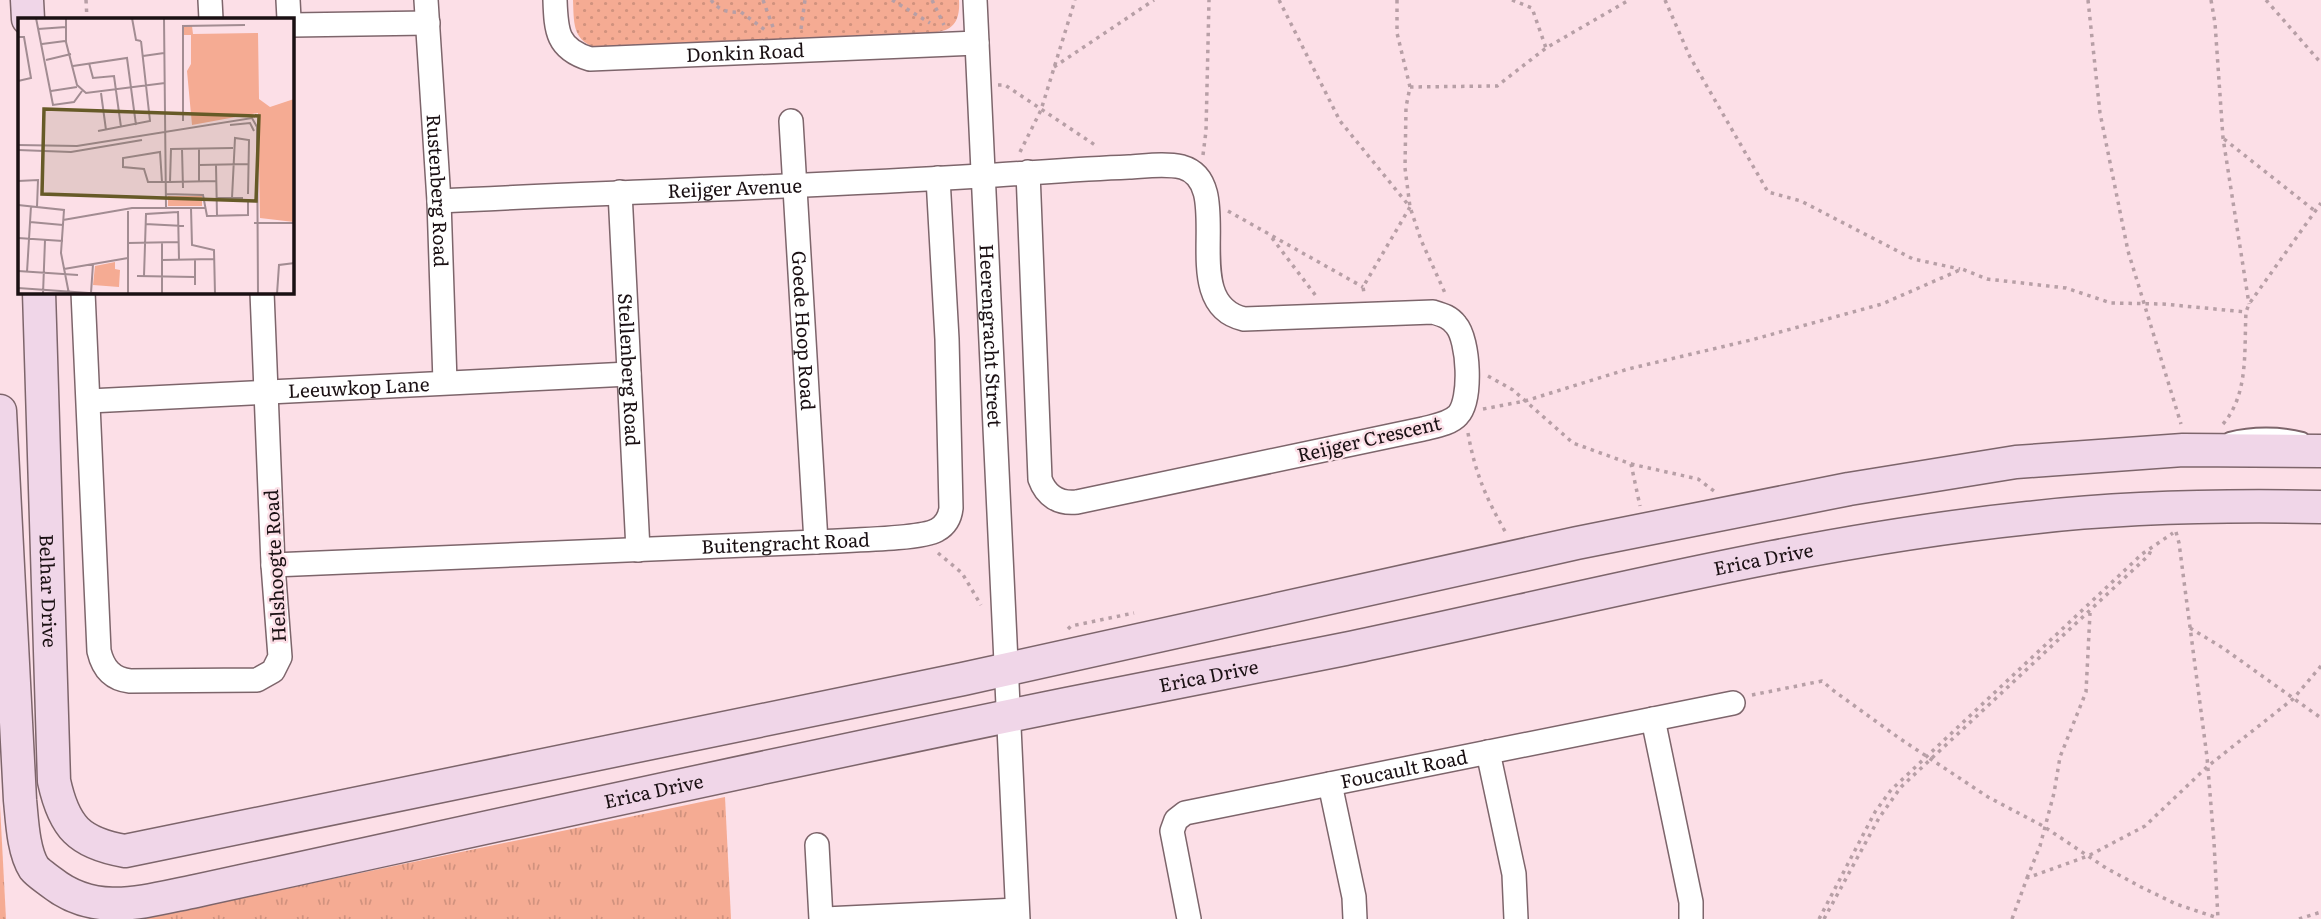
<svg xmlns="http://www.w3.org/2000/svg" width="2321" height="919" font-family="Literata,serif">
  <style>
    .grass { fill: url(#grass-tufts) }
    .park { fill: url(#park-dots) }
    .lines { fill: none; stroke-linecap: round; stroke-linejoin: round }
    .lane-casing { stroke: #7d656b; stroke-width: 14 }
    .street-casing { stroke: #7d656b; stroke-width: 26 }
    .secondary-casing { stroke: #7d656b; stroke-width: 35 }
    .path { stroke: #b79fa6; stroke-width: 3.5; stroke-dasharray: 3.5 5; stroke-linecap: butt }
    .lane { stroke: #fff; stroke-width: 10 }
    .street { stroke: #fff; stroke-width: 23 }
    .secondary { stroke: #f0d6e8; stroke-width: 32 }
    .labels { text-anchor: middle; stroke-width: 5; stroke-linejoin: round; paint-order: stroke }
    .street-label { font-size: 19px; fill: #1a1013; stroke: #fcdfe7 }
    .inset-road { fill: none; stroke: #a28c92; stroke-width: 2 }
    .view { fill: #665a27; fill-opacity: 0.15; stroke: #665a27; stroke-width: 3.5 }
    .inset-edge { fill: none; stroke: #1a1013; stroke-width: 3.5 }
  </style>
  <defs>
    <pattern id="grass-tufts" width="24" height="20" patternUnits="userSpaceOnUse" patternTransform="scale(1.75)"><rect width="24" height="20" fill="#f5ab93"/><path d="M3 7l-1-3M5 7V3M7 7l1-3M15 17l-1-3M17 17v-4M19 17l1-3" fill="none" stroke="#d1927e"/></pattern>
    <pattern id="park-dots" width="8" height="8" patternUnits="userSpaceOnUse" patternTransform="scale(1.75)"><rect width="8" height="8" fill="#f5ab93"/><path d="M2 2h.1M6 6h.1" fill="none" stroke="#d1927e" stroke-width="1.8" stroke-linecap="round"/></pattern>
  </defs>
  <rect width="100%" height="100%" fill="#fcdfe7"/>
  <g class="grass">
    <path d="M725 797 731 919H140Z"/>
    <path d="M0 805 6 919H0Z"/>
  </g>
  <path class="park" d="M573 0H959C960 17 956 30 937 32L594 47C572 39 574 21 573 0Z"/>
  <g class="lines">
    <defs>
      <path id="lane" d="M2229 438C2252 432 2280 432 2303 438"/>
      <g id="street">
        <path d="M210 0 211 19"/>
        <path d="M288 0 289 19"/>
        <path id="s1" d="M426 0 439 201 445 382"/>
        <path id="s2" d="M555 0C556 31 557 49 590 59L977 43"/>
        <path id="s3" d="M975 0 1018 919"/>
        <path d="M292 25 428 23"/>
        <path id="s4" d="M791 121 816 542"/>
        <path id="s5" d="M620 192 638 550"/>
        <path id="s6" d="M439 201C620 192 800 187 980 176 1030 173 1079 169 1129 167 1146 166 1165 163 1182 167 1239 183 1174 303 1244 319L1433 312C1443 315 1450 317 1456 325 1469 340 1472 400 1458 415 1450 424 1434 426 1423 429L1077 502C1059 504 1046 496 1040 479L1028 172"/>
        <path d="M83 292 99 651C103 668 112 679 130 681L257 680 273 671 280 657 273 565 262 292"/>
        <path id="s7" d="M89 401 629 374"/>
        <path id="s8" d="M273 565 816 542C840 540 920 540 937 530 946 525 950 517 951 508L947 339 938 178"/>
        <path d="M1653 719 1691 902V919"/>
        <path d="M1488 752 1514 874 1516 919"/>
        <path d="M1330 784 1354 897 1355 919"/>
        <path d="M817 845 821 919"/>
        <path d="M825 919 1017 910"/>
        <path id="s9" d="M1189 919 1172 831 1176 820 1185 813 1733 703"/>
      </g>
      <g id="secondary">
        <path d="M27 0 28 19"/>
        <path id="s10" d="M39 292 54 781C64 827 79 843 125 851L963 679 1577 543 1849 489 2016 462 2183 450 2321 451"/>
        <path id="s11" d="M0 411 20 800C22 819 23 851 34 868 38 873 46 878 51 882 96 918 145 901 196 891 486 828 776 763 1067 704 1160 685 1252 668 1345 649 1571 602 1797 542 2028 518 2125 507 2223 505 2321 507"/>
      </g>
    </defs>
    <use href="#lane" class="lane-casing"/>
    <use href="#street" class="street-casing"/>
    <use href="#secondary" class="secondary-casing"/>
    <g class="path">
      <path d="M86 0 87 19"/>
      <path d="M711 0C718 10 728 13 741 12L765 30"/>
      <path d="M763 0 774 30"/>
      <path d="M892 0 930 23"/>
      <path d="M932 0 944 25"/>
      <path d="M1279 0 1340 121 1410 207 1363 287 1364 293"/>
      <path d="M1397 0V33L1410 87 1406 107 1405 168 1410 207 1421 240 1445 293"/>
      <path d="M1512 0 1532 8 1546 48"/>
      <path d="M1665 0 1690 57 1768 192 1801 201 1913 259 1960 269"/>
      <path d="M2088 0 2100 113 2128 251 2181 424"/>
      <path d="M2211 0 2215 23 2223 138 2249 304"/>
      <path d="M2266 0 2321 63"/>
      <path d="M801 29 805 0"/>
      <path d="M1054 67 1154 0"/>
      <path d="M998 85H1005L1098 147"/>
      <path d="M1410 87 1497 86 1546 48 1629 0"/>
      <path d="M2224 139 2315 211"/>
      <path d="M1020 152 1041 110 1075 0"/>
      <path d="M1203 155 1206 131 1209 0"/>
      <path d="M1228 211 1363 287"/>
      <path d="M1272 238 1316 296"/>
      <path d="M1488 376 1513 390 1573 443 1631 464 1640 506"/>
      <path d="M1483 409 1525 401 1628 369 1751 340 1882 304 1962 269 1987 279 2066 288 2111 303 2163 304 2246 312"/>
      <path d="M2223 424C2249 394 2244 350 2246 312L2249 304 2321 203"/>
      <path d="M1468 433C1475 473 1486 498 1506 533"/>
      <path d="M1631 464 1698 479 1714 491"/>
      <path d="M2176 532 2179 543 2207 757 2214 842 2218 919"/>
      <path d="M938 553 962 573 981 605"/>
      <path d="M2190 628 2223 648 2321 718"/>
      <path d="M1068 629 1071 626 1134 613"/>
      <path d="M1752 695 1822 681 1834 691 1899 738 1988 797 2043 826 2106 868 2141 887 2176 904 2218 918"/>
      <path d="M2027 878 2040 846 2054 793 2060 757 2086 692 2090 613"/>
      <path d="M1819 919 1875 812 1891 790 2142 554 2173 533"/>
      <path d="M1824 919 1879 818 1901 787 2149 555 2151 550"/>
      <path d="M2012 919 2027 878 2088 856 2145 826 2208 766 2293 699 2321 666"/>
      <path d="M2299 919 2321 912"/>
    </g>
    <use href="#lane" class="lane"/>
    <use href="#street" class="street"/>
    <use href="#secondary" class="secondary"/>
  </g>
  <g class="labels">
    <g class="street-label">
      <text dy="7" stroke="none"><textPath href="#s2" startOffset="231">Donkin Road</textPath></text>
      <text dy="7" stroke="none"><textPath href="#s6" startOffset="296">Reijger Avenue</textPath></text>
      <text dy="7" stroke="none"><textPath href="#s1" startOffset="191">Rustenberg Road</textPath></text>
      <text dy="7" stroke="none"><textPath href="#s4" startOffset="210">Goede Hoop Road</textPath></text>
      <text dy="7" stroke="none"><textPath href="#s3" startOffset="336">Heerengracht Street</textPath></text>
      <text dy="7" stroke="none"><textPath href="#s5" startOffset="178">Stellenberg Road</textPath></text>
      <text dy="7" stroke="none"><textPath href="#s7" startOffset="270">Leeuwkop Lane</textPath></text>
      <text transform="translate(1369 439) rotate(-13)" y="7">Reijger Crescent</text>
      <text dy="7" stroke="none"><textPath href="#s8" startOffset="513">Buitengracht Road</textPath></text>
      <text dy="7" stroke="none"><textPath href="#s11" startOffset="2235">Erica Drive</textPath></text>
      <text transform="translate(275 566) rotate(-93)" y="7">Helshoogte Road</text>
      <text dy="7" stroke="none"><textPath href="#s10" startOffset="299">Belhar Drive</textPath></text>
      <text dy="7" stroke="none"><textPath href="#s11" startOffset="1668">Erica Drive</textPath></text>
      <text dy="7" stroke="none"><textPath href="#s9" startOffset="336">Foucault Road</textPath></text>
      <text dy="7" stroke="none"><textPath href="#s11" startOffset="1101">Erica Drive</textPath></text>
    </g>
  </g>
  <g transform="translate(18 18)">
    <rect width="276" height="276" fill="#fcdfe7"/>
    <path d="M166 8H174L175 16 240 15 241 81 252 89 276 81V204L242 200 240 95 174 107 169 53 173 46V17H165ZM97 244V251L102 252 101 269 75 267 77 248Z" fill="#f5ab93"/>
    <path d="M150 178H184V188H150Z" fill="#f5ab93"/>
    <path class="inset-road" d="M18 0 35 87 56 84 64 73M48 0V24L59 67 68 75 147 65M114 0 118 22 123 23M146 0 148 190M20 11 48 9M0 19H6L13 60 0 63M24 26 47 23M125 38 146 35M28 42 53 36M71 45 75 60 96 58 103 109M55 48 109 40 118 107M33 73 59 69M83 75 88 112M165 103V8L227 7M212 107 232 105 236 113M80 113 132 103 123 23M0 127 59 128 234 100 239 109 240 276M181 130V164M164 131 165 170M0 132 53 134 124 122M181 147 231 146M198 147 199 198M0 163 20 162 19 189M144 164 142 134 105 140V149L126 151 130 164H152L198 163M152 164 153 131 215 130M148 176 185 177 189 198 230 197V184M199 180H225M214 180 217 120 231 122 230 176M0 187 46 192 43 235 51 276M173 190 174 227 196 232 197 276M160 193 161 241M45 202 114 190H187M12 204 45 207M236 205H277M127 206 166 208M0 220 45 223M110 225 161 224M144 225V276M177 241V267M144 242 196 241M46 251 110 240M0 253 60 257M9 254 13 188M119 258 177 259M126 258 128 196 160 194M0 270 85 276M73 275 75 246M25 276 27 222M110 276V193M129 276H212M259 276 261 247 277 245"/>
    <path class="view" d="M26 91 241 98 238 183 24 176Z"/>
    <rect width="276" height="276" class="inset-edge"/>
  </g>
</svg>
